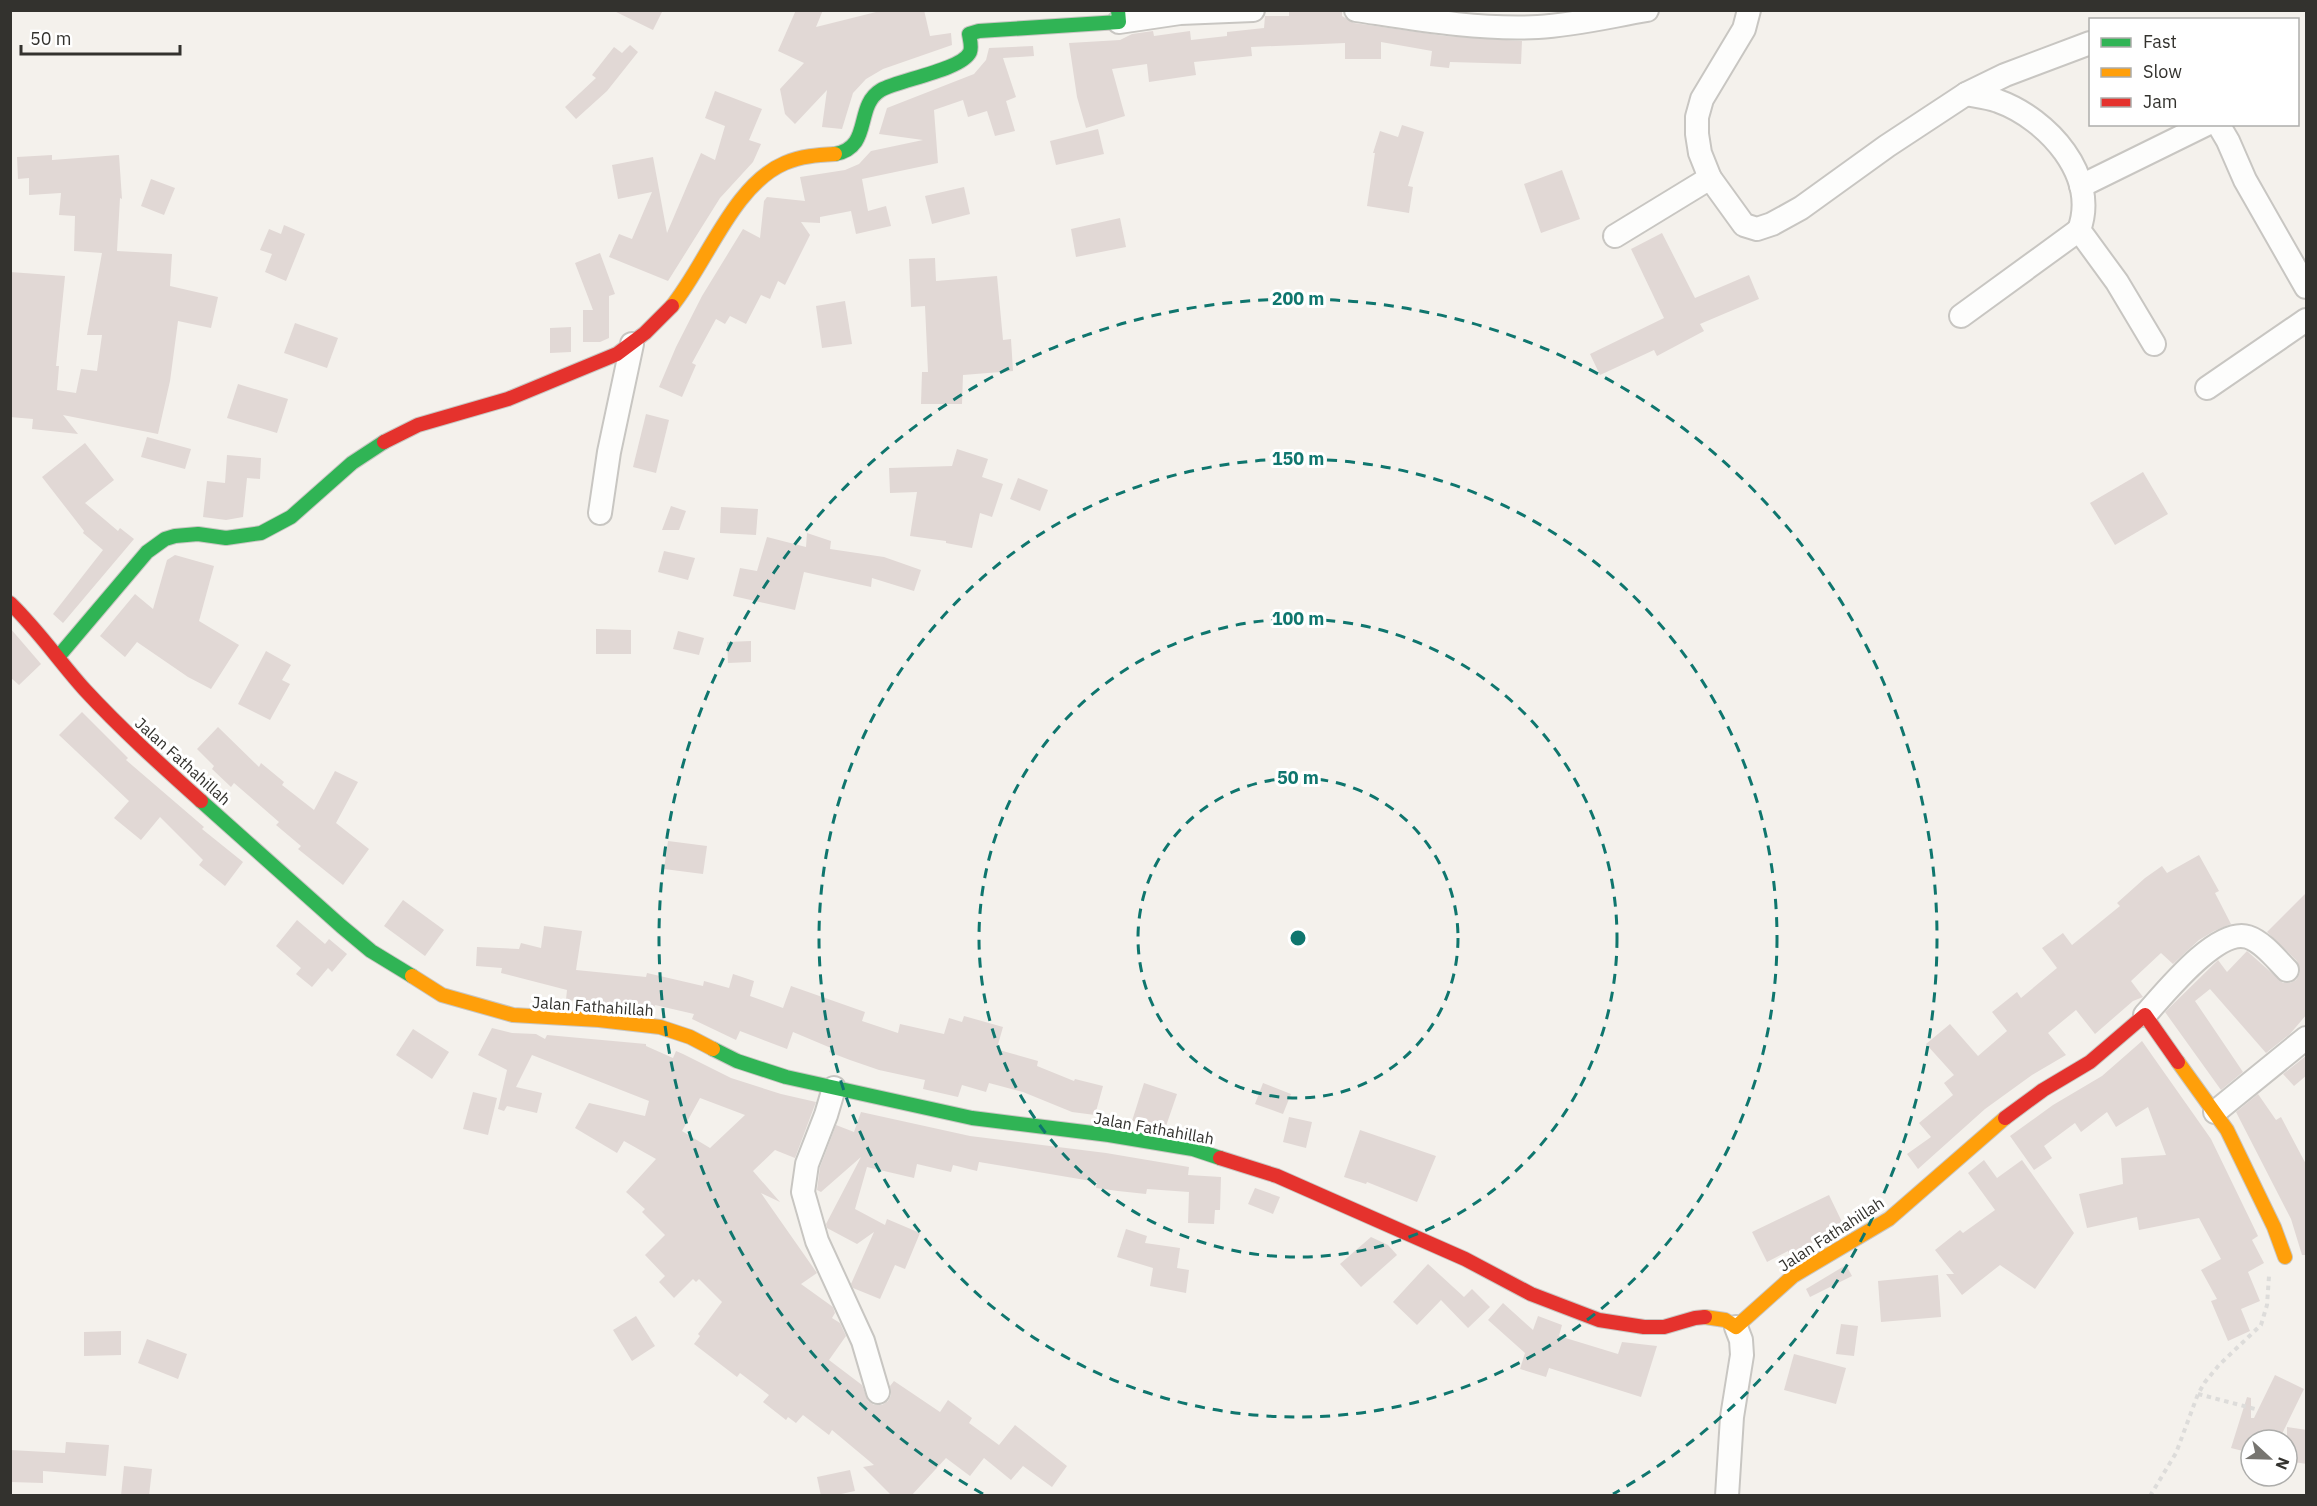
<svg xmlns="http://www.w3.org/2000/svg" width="2317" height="1506" font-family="'IBM Plex Sans',sans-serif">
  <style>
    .building { fill: #e1d8d5; fill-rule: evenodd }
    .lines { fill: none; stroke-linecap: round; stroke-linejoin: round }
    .street-casing { stroke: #c8c6c2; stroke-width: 26 }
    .fast-casing { stroke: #c8c6c2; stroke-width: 16 }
    .slow-casing { stroke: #c8c6c2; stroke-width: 16 }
    .jam-casing { stroke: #c8c6c2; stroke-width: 16 }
    .path { stroke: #dddcda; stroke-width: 4; stroke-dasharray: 4.5 4.5; stroke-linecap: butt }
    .street { stroke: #fdfdfc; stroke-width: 22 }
    .fast { stroke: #30b455; stroke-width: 14 }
    .slow { stroke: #ff9f0a; stroke-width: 14 }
    .jam { stroke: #e5322d; stroke-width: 14 }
    .ring { fill: none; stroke: #0f766e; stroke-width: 3; stroke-dasharray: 10 8 }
    .labels { text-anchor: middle; stroke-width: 6; stroke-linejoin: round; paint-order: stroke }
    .street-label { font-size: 16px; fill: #33322e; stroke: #fff }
    .centre { fill: #0f766e; stroke: #fff; stroke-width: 3 }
    .ring-label { font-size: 18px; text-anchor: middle; font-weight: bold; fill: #0f766e; stroke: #fff; stroke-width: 6; stroke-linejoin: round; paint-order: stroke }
  </style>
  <rect width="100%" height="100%" fill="#f4f1ec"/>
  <g class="building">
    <path d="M612 10H663L653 30Z"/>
    <path d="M796 10H823L816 27 884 10H924L930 36 951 33 952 45 883 69 866 79 853 93 842 129 822 127 827 90 795 124 785 114 780 89 804 63 778 51Z"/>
    <path d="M1289 10H1342V16L1354 23 1445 36 1522 41 1521 64 1450 62 1449 68 1430 66 1432 51 1381 42V59H1345V43L1251 47 1252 56 1194 62 1196 75 1149 82 1147 64 1112 69 1125 116 1086 128 1077 97 1069 43 1120 40 1132 34 1153 31 1154 36 1190 31 1191 40 1227 36V32L1264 28 1265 16H1289Z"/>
    <path d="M630 45 638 52 607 91 576 119 565 107 596 78 592 75 614 47 622 53Z"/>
    <path d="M1033 46 1034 56 1003 58 1016 97 1006 101 1015 131 995 136 987 111 968 117 963 100 934 110 938 163 862 179 868 211 886 206 891 226 856 234 851 211 820 217V223L801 222 810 235 785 285 778 281 770 299 761 295 746 324 730 316 725 324 716 319 692 363 696 365 682 397 659 387 676 347 702 296 743 229 760 238 764 201 767 197 805 201 800 177 845 170 859 164 871 151 923 140 879 134 887 108 974 74 986 60 989 48Z"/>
    <path d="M715 91 762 109 749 140 761 144 753 162 720 198 668 281 609 257 619 234 632 239 652 192 618 199 612 165 653 157 667 233 701 153 715 160 725 126 705 118Z"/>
    <path d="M1402 125 1424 132 1408 186 1413 187 1409 213 1367 206 1375 153H1373L1380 131 1398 137Z"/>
    <path d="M1098 129 1104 154 1056 165 1050 141Z"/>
    <path d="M52 155V160L119 155 122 199 120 198 117 251 172 254 170 286 218 297 211 328 178 321 170 381 158 434 63 415 78 434 32 429 33 419 10 417V272L65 276 56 366H59L57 390 76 393 81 369 97 371 102 335H87L102 253 74 251 75 216 59 215 61 193 29 195V178L18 179 17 157Z"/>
    <path d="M1562 170 1580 219 1541 233 1524 184Z"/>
    <path d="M151 179 175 188 164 215 141 206Z"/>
    <path d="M964 187 970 214 932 224 925 196Z"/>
    <path d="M1120 218 1126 247 1076 257 1071 229Z"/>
    <path d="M284 225 305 234 286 281 265 272 272 254 260 250 269 229 281 234Z"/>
    <path d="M1662 233 1695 298 1749 275 1759 299 1700 324 1704 331 1657 356 1654 350 1600 375 1590 354 1664 318 1631 249Z"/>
    <path d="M600 253 615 294 609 296V338L600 342H583V310H593L575 263Z"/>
    <path d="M935 258 936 281 997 276 1003 340 1011 339 1013 371 963 375 962 404H921L922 372H928L925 306 911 307 909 259Z"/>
    <path d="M845 301 852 344 822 348 816 306Z"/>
    <path d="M295 323 338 338 327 368 284 353Z"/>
    <path d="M571 327V352L550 353V328Z"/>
    <path d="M238 384 288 399 277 433 227 418Z"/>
    <path d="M646 414 669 420 656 473 633 467Z"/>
    <path d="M147 437 191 449 185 469 141 457Z"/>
    <path d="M85 443 114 480 85 503 118 531 120 528 134 539 63 623 53 614 103 550 83 533 84 531 42 477Z"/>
    <path d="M957 449 988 459 982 477 1003 484 992 517 980 513 972 548 946 543V541L910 536 917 492 890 493 889 468 952 466Z"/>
    <path d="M227 455 261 458 260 479 247 478 243 517 226 520 203 517 207 481 225 483Z"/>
    <path d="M2143 472 2168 514 2115 545 2090 503Z"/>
    <path d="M1018 478 1048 490 1040 511 1010 499Z"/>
    <path d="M671 506 686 511 679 530H662Z"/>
    <path d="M721 507 758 509 756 535 720 533Z"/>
    <path d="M807 533 831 541 830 549 884 557 921 570 914 591 872 578 871 587 804 572 795 610 733 596 740 568 757 571 767 537 806 547Z"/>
    <path d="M664 551 695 558 688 580 658 572Z"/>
    <path d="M175 555 214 566 199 621 239 645 211 689 188 677 137 642 125 657 100 636 135 594 153 609 167 560Z"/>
    <path d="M10 628 41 664 19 685 10 677Z"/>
    <path d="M596 629 631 630V654H596Z"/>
    <path d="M678 631 704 638 699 655 673 649Z"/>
    <path d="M751 641V662L728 663 727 642Z"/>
    <path d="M266 651 291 665 282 680 290 684 270 720 238 704Z"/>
    <path d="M82 712 128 758 126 760 204 827 202 829 243 862 225 886 199 865 203 860 160 817 141 840 114 818 129 801 59 735Z"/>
    <path d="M218 727 259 767 261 763 284 782 282 785 314 810 335 771 358 782 336 823 369 849 343 885 298 849 301 846 276 825 279 822 234 783 231 787 212 769 214 766 197 749Z"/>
    <path d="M668 841 707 846 703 874 664 869Z"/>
    <path d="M2199 855 2219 891 2215 893 2231 924 2214 931 2199 940 2173 964 2161 953 2131 981 2143 997 2133 1001 2095 1034 2076 1010 2048 1033 2066 1055 2032 1075 1985 1109 1918 1169 1907 1154 1931 1137 1919 1123 1953 1095 1944 1083 1954 1075 1926 1044 1950 1024 1978 1056 2007 1031 1992 1012 2017 992 2021 998 2057 968 2042 948 2063 933 2072 945 2120 906 2117 903 2145 878 2162 866 2167 873Z"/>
    <path d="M2307 892V1014L2290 1034 2266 1053 2210 989 2195 1001 2243 1072 2221 1090 2165 1012 2215 963 2218 960 2227 972 2247 951 2283 983H2290L2296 980 2300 973 2297 961 2267 932Z"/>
    <path d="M403 900 444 930 425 956 384 926Z"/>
    <path d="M297 920 325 944 329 939 347 954 332 972 328 968 312 987 296 974 301 968 276 946Z"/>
    <path d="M544 926 582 931 576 970 646 977 647 973 703 986 704 981 729 988 733 974 754 981 750 996 783 1008 791 986 865 1012 862 1021 898 1033 900 1024 944 1034 949 1018 962 1022 964 1016 1003 1027 997 1048 999 1050 1038 1061 1037 1066 1074 1081 1075 1079 1103 1086 1095 1115 1072 1112 1023 1092 989 1083 986 1092 962 1085 958 1097 923 1089 925 1080 879 1070 850 1060 829 1052 831 1048 793 1032 787 1049 740 1031 736 1040 692 1019 694 1014 655 1005 654 1008 566 1000 567 990 501 973 502 968 476 966 477 947 519 949 521 943 541 948Z"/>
    <path d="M492 1028 512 1033 536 1034 545 1039 547 1035 646 1044V1046L673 1058 676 1051 683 1054 731 1078 781 1094 816 1102 795 1158 775 1150 753 1171 780 1202 761 1193 817 1273 801 1284 833 1307 835 1313 832 1318 840 1323 846 1336 829 1360 862 1385 868 1401 874 1405H882L888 1401 891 1395 890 1386 894 1381 940 1412 948 1400 972 1418 969 1423 999 1445 1015 1425 1067 1466 1052 1487 1023 1466 1011 1480 984 1458 970 1476 946 1458 911 1496H892L863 1467 874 1465 832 1430 829 1435 803 1415 796 1423 788 1417 786 1420 763 1402 769 1395 740 1373 737 1377 694 1344 700 1336 698 1334 722 1302 699 1279 696 1282 693 1279 674 1298 659 1282 665 1276 645 1255 665 1235 642 1212 645 1209 626 1192 656 1159 624 1141 617 1153 575 1128 589 1103 645 1116 649 1101 532 1055 516 1087 542 1093 537 1113 507 1106 504 1111 498 1109 507 1070 478 1055ZM700 1098 745 1115 710 1148 682 1131Z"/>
    <path d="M413 1029 449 1052 432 1079 396 1055Z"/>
    <path d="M2142 1041 2211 1139 2258 1236 2252 1240 2264 1263 2248 1272 2260 1301 2241 1309 2250 1331 2228 1341 2211 1301 2217 1299 2201 1270 2221 1259 2199 1218 2139 1230 2137 1217 2087 1228 2079 1194 2123 1184 2121 1158 2166 1155 2148 1107 2116 1127 2107 1112 2081 1132 2075 1123 2044 1146 2052 1158 2034 1170 2010 1136 2053 1105 2102 1076Z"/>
    <path d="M2307 1055V1075L2294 1086 2283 1074Z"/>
    <path d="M1144 1083 1177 1094 1166 1126 1132 1121Z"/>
    <path d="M1263 1083 1291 1094 1283 1114 1255 1104Z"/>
    <path d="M473 1092 497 1098 488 1135 463 1129Z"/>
    <path d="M2258 1094 2276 1120 2281 1117 2307 1166V1255H2302L2291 1219 2236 1112Z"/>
    <path d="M861 1112 970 1136 1106 1153 1189 1167 1188 1175 1221 1177 1220 1210H1215L1214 1224 1188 1223 1189 1192 1147 1189 1146 1194 1118 1191 1096 1188 1097 1182 979 1162 977 1171 953 1165 951 1172 917 1164 914 1178 867 1167 855 1209 885 1225 887 1219 920 1233 905 1269 895 1265 880 1299 853 1288 851 1284 874 1232 857 1244 827 1228 826 1224 861 1157 821 1192 817 1190 820 1167 836 1125 854 1132Z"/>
    <path d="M1289 1117 1312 1122 1306 1148 1283 1142Z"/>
    <path d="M1360 1130 1436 1156 1417 1202 1367 1182 1366 1184 1344 1177Z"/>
    <path d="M1984 1160 1997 1178 2022 1160 2074 1233 2035 1289 2000 1265 1962 1295 1946 1274H1954L1935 1250 1960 1230 1963 1233 1995 1210 1968 1173Z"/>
    <path d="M1255 1188 1280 1197 1273 1214 1248 1204Z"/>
    <path d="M1829 1195 1843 1224 1790 1256 1788 1251 1767 1262 1752 1232Z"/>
    <path d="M1126 1229 1147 1236 1145 1243 1180 1248 1177 1268 1189 1270 1186 1293 1150 1286 1153 1268 1117 1257Z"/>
    <path d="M1371 1237 1388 1245 1397 1255 1361 1287 1340 1264Z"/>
    <path d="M1428 1264 1464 1297 1472 1289 1490 1307 1468 1328 1441 1300 1417 1325 1393 1302Z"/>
    <path d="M1846 1265 1852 1276 1810 1297 1806 1289Z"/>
    <path d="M1938 1275 1941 1317 1881 1322 1878 1281Z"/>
    <path d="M1503 1303 1533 1330 1538 1316 1562 1325 1559 1336 1618 1354 1622 1342 1657 1346 1641 1397 1549 1368 1546 1377 1520 1369 1525 1353 1488 1320Z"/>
    <path d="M636 1316 655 1346 632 1361 613 1330Z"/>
    <path d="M1841 1324 1858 1326 1854 1356 1836 1354Z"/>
    <path d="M121 1331V1355L84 1356V1332Z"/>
    <path d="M147 1339 187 1354 178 1379 138 1363Z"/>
    <path d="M1794 1354 1846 1368 1836 1404 1784 1390Z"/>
    <path d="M2275 1375 2304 1389 2279 1440H2251V1453L2231 1448 2247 1397 2251 1398V1418H2254Z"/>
    <path d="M2287 1427 2307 1430V1464L2287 1461Z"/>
    <path d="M66 1442 109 1445 106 1476 43 1471V1483L10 1482V1450L65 1453Z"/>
    <path d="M124 1466 152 1469 149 1496H121Z"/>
    <path d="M850 1470 855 1491 832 1496H821L817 1477Z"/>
  </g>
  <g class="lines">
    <defs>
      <g id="street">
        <path d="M1356 10C1416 19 1477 30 1538 27 1575 25 1611 16 1647 10"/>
        <path d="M1749 10 1744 29 1702 99 1697 117V134L1700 153 1710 178 1744 225 1757 229 1772 224 1801 208 1887 146 1966 94 2005 75 2090 43"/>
        <path d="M1119 22 1180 13 1253 10"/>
        <path d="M1966 94C1976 96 1988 97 1998 101 2048 119 2099 176 2079 230L2117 282 2154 344"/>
        <path d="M2218 124 2228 141 2245 180 2306 287"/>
        <path d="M2081 186 2207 124"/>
        <path d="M1615 236 1710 178"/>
        <path d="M1961 316 2079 230"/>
        <path d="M2207 388 2306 320"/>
        <path d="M600 513 609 452 632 344"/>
        <path d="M2145 1015C2164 994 2217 927 2248 937 2263 942 2276 959 2287 970"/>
        <path d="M834 1088 826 1115 807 1164 803 1192 817 1241 863 1341 878 1392"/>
        <path d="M2215 1112 2306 1038"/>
        <path d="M1727 1496 1732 1417 1742 1355 1741 1340 1736 1327"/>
      </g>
      <g id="fast">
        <path d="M835 154C873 147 854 106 881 90 898 80 962 70 970 52 972 47 970 40 969 34L979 31 1119 22 1118 10"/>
        <path d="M58 657 147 552 165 539 175 536 198 534 226 538 261 533 291 517 352 463 384 442"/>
        <path d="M201 801 341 926 371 951 412 976"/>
        <path d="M713 1049 737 1061 786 1077 972 1118 1109 1135 1193 1149 1220 1158"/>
      </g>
      <g id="slow">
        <path d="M672 306C707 263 733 185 785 163 801 156 818 155 835 154"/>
        <path d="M412 976 442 995 513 1015 599 1020 660 1027 690 1037 713 1049"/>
        <path d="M2178 1062 2227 1130 2274 1227 2285 1257"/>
        <path d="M1705 1317 1725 1320 1736 1327 1793 1276 1889 1219 2005 1118"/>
      </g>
      <g id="jam">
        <path d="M384 442 418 425 508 399 617 354 645 333 672 306"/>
        <path d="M10 603C38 630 59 661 85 690 121 729 161 765 201 801"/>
        <path d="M2005 1118 2043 1090 2090 1062 2145 1015 2178 1062"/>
        <path d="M1220 1158 1277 1176 1465 1259 1531 1294 1599 1320 1644 1327H1664L1695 1318 1705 1317"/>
      </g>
    </defs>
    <use href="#street" class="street-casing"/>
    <use href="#fast" class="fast-casing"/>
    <use href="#slow" class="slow-casing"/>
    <use href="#jam" class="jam-casing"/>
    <g class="path">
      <path d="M2198 1394 2259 1410"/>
      <path d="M2150 1496 2176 1453 2198 1394 2205 1382 2219 1365 2261 1325 2267 1305 2269 1276"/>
    </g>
    <use href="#street" class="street"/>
    <use href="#fast" class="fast"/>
    <use href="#slow" class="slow"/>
    <use href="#jam" class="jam"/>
  </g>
  <g class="ring">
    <circle cx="1298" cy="938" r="160"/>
    <circle cx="1298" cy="938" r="319"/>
    <circle cx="1298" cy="938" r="479"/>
    <path d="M983 1494A639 639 0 1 1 1613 1494"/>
  </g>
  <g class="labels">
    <g class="street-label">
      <text transform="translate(183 761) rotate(42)" y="6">Jalan Fathahillah</text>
      <text transform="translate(593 1006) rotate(4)" y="6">Jalan Fathahillah</text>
      <text transform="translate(1154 1128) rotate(10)" y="6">Jalan Fathahillah</text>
      <text transform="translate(1831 1234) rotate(-33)" y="6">Jalan Fathahillah</text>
    </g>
  </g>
  <circle cx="1298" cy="938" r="9" class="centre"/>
  <g class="ring-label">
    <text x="1298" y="305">200 m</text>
    <text x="1298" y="465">150 m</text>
    <text x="1298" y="625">100 m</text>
    <text x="1298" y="784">50 m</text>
  </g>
  <rect width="2317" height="1506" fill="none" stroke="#33322e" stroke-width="24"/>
  <rect x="2089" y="18" width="210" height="108" fill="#ffffff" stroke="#adadab" stroke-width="1.5"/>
  <rect x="2101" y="38" width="30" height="9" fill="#30b455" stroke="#adadab" stroke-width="1.5"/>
  <text x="2143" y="48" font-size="18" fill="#33322e">Fast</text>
  <rect x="2101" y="68" width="30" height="9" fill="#ff9f0a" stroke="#adadab" stroke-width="1.5"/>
  <text x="2143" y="78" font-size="18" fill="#33322e">Slow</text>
  <rect x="2101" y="98" width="30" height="9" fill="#e5322d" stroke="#adadab" stroke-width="1.5"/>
  <text x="2143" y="108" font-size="18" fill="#33322e">Jam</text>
  <g transform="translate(2269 1458) rotate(112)"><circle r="28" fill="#ffffff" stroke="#adadab" stroke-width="1.5"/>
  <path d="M0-4.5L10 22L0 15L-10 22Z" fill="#777570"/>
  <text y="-9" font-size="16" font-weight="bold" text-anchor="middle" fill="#33322e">N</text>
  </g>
  <path d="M21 45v9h159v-9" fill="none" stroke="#33322e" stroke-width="3"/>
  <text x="30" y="45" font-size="18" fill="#33322e" stroke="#ffffff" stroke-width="4.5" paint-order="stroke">50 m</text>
</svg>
